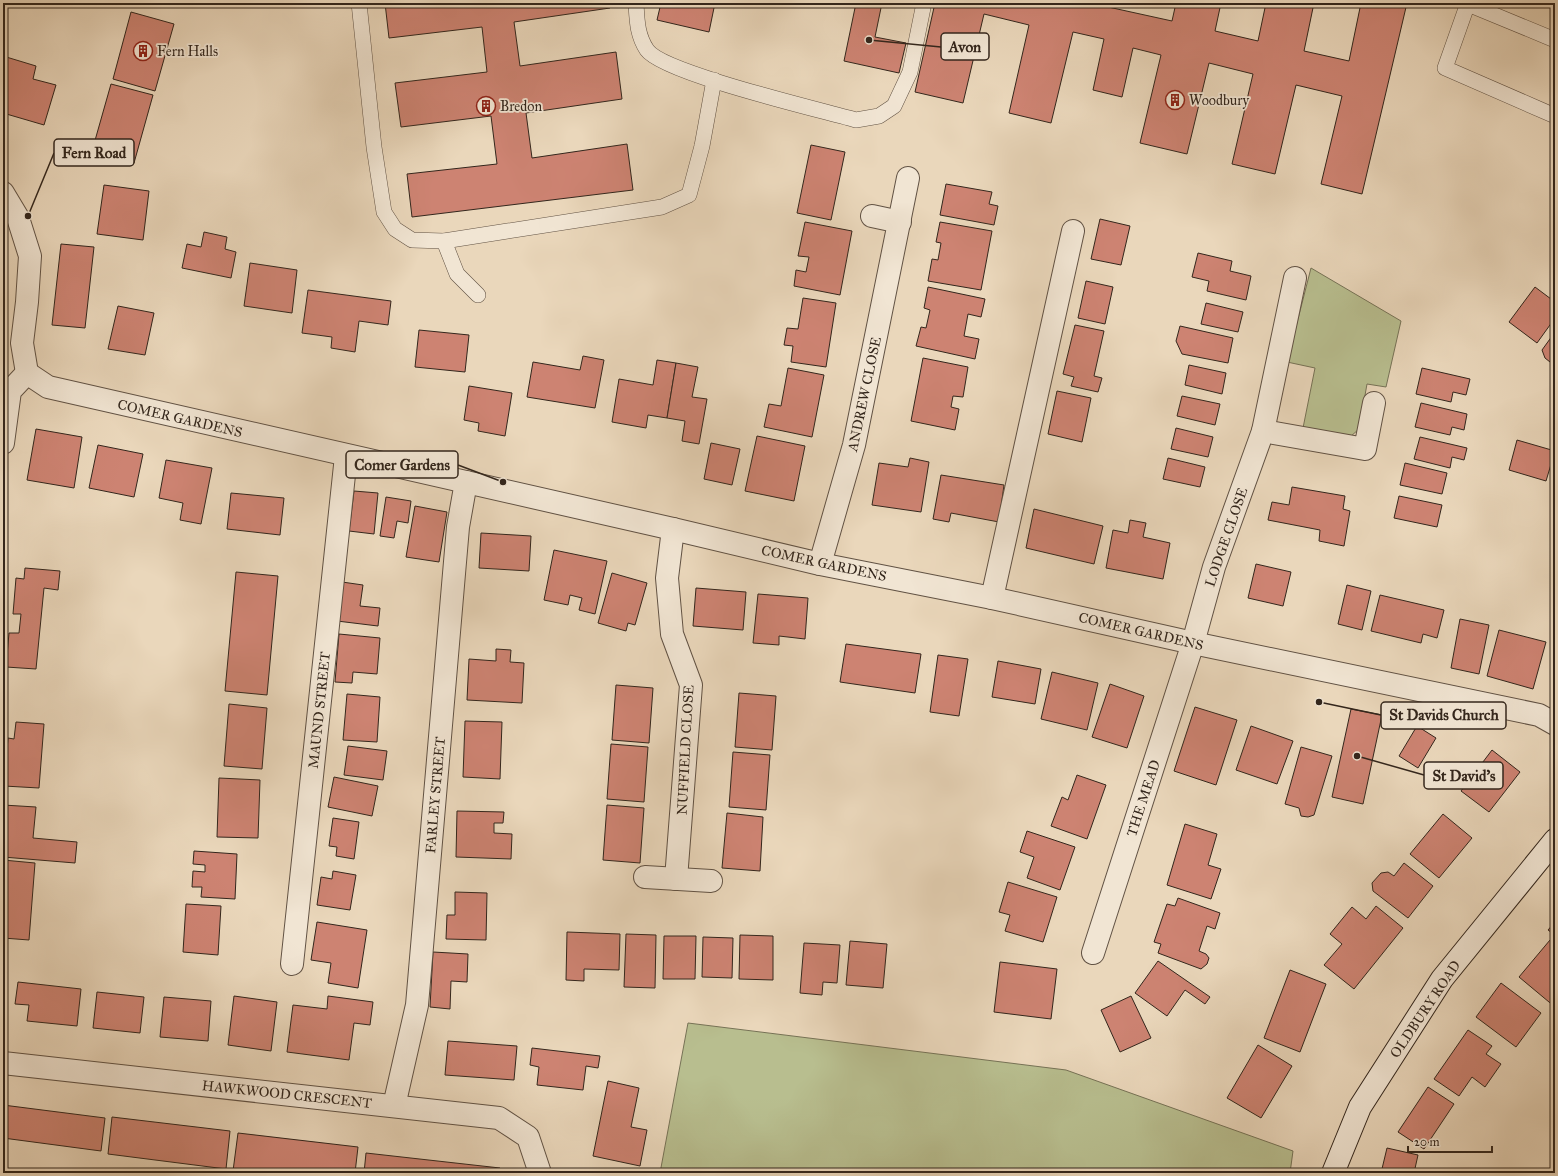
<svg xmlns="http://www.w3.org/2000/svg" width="1558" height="1176" font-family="'IM FELL Great Primer',serif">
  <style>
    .grass { fill: #b8be8f; stroke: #767256 }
    .building { fill: #cd8372; stroke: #33261c }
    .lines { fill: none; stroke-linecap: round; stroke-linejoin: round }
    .lane-casing { stroke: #615244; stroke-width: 16 }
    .street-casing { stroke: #615244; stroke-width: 24 }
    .secondary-casing { stroke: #33261c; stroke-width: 24 }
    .lane { stroke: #f1e5d3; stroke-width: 15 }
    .street { stroke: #f1e5d3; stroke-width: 22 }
    .secondary { stroke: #f1e5d3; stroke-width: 22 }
    .labels { text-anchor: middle; stroke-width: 3.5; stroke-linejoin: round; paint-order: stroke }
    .poi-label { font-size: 14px; fill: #33261c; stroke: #f1e5d3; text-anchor: start }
    .street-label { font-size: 14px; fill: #33261c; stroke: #f1e5d3 }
    .leader { fill: none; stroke: #33261c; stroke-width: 1.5 }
    .callout-dot { fill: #33261c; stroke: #f1e5d3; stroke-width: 1.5 }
    .callout { fill: #f1e5d3; stroke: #33261c; stroke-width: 1.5 }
    .callout-label { font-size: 15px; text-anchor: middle; font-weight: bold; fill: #33261c }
  </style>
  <rect width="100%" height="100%" fill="#ead7bb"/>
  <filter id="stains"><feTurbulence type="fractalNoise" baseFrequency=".005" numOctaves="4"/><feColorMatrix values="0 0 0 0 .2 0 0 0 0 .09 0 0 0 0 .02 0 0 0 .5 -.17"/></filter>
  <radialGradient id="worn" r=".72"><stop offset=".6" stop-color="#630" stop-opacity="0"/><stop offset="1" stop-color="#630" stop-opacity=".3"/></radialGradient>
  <g class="grass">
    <path d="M1311 268 1401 321 1386 387 1367 384 1359 429 1350 437 1303 428 1315 368 1287 362Z"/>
    <path d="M688 1023 1066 1070 1293 1151 1290 1173H660Z"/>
  </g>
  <g class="building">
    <path d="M385 3H610V8L514 22 520 66 616 52 622 99 526 113 532 158 627 144 633 190 412 217 407 174 497 164 491 116 401 127 395 83 487 72 482 27 389 38Z"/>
    <path d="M661 3H715L709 32 657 20Z"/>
    <path d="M856 3H882L875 37 906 43 899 73 844 61Z"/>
    <path d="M935 3H1090L1172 21 1176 3H1221L1215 31 1258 41 1266 3H1314L1304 51 1349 61 1361 3H1407L1362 194 1321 184 1342 96 1296 85 1275 174 1232 164 1253 74 1209 63 1187 154 1140 143 1161 55 1133 48 1122 97 1093 90 1104 39 1073 32 1051 123 1009 113 1029 25 984 14 963 103 915 92Z"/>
    <path d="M131 12 174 24 155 91 113 79Z"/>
    <path d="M3 56 36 66 33 79 56 85 44 125 3 113Z"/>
    <path d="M111 84 153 95 134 163 92 151Z"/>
    <path d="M811 145 845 152 831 220 797 213Z"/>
    <path d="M946 184 992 192 989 204 998 206 994 225 940 215Z"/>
    <path d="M104 185 149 191 143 240 97 234Z"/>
    <path d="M1100 219 1130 226 1121 265 1091 259Z"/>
    <path d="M805 222 852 231 840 295 794 286 796 270 806 272 809 257 798 256Z"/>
    <path d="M940 222 992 231 981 290 928 281 932 259 938 260 941 243 936 242Z"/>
    <path d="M204 232 227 237 225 249 236 252 231 278 182 268 187 244 201 247Z"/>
    <path d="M61 244 94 247 85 328 52 325Z"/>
    <path d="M1198 253 1232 261 1230 271 1251 276 1246 300 1207 291 1209 281 1192 277Z"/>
    <path d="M250 263 297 270 292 313 244 306Z"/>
    <path d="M1086 281 1113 287 1105 324 1078 318Z"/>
    <path d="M928 287 985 299 981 317 968 314 964 336 979 339 975 359 916 346 921 327 926 328 930 310 924 308Z"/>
    <path d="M1535 287 1555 302V318L1537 343 1509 322Z"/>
    <path d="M308 290 391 301 388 325 359 321 355 352 331 348 332 337 302 333Z"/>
    <path d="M803 298 836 303 826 367 791 362 793 346 784 345 787 328 798 329Z"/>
    <path d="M1206 303 1243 312 1238 332 1201 324Z"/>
    <path d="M118 306 154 313 145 355 108 349Z"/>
    <path d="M1075 325 1104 331 1094 376 1102 378 1098 392 1071 386 1074 377 1063 374Z"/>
    <path d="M1180 326 1233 338 1228 363 1182 354 1176 341Z"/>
    <path d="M419 330 469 335 465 372 415 367Z"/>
    <path d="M1555 332V366L1545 358 1542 350Z"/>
    <path d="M583 356 604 360 595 408 527 397 533 362 580 370Z"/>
    <path d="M923 358 968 367 963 397 953 396 951 407 959 409 955 430 911 421Z"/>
    <path d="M657 360 676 363 667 418 648 415 646 428 612 422 619 379 653 385Z"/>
    <path d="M676 363 698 367 692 397 707 399 699 444 682 441 685 421 667 418Z"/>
    <path d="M1189 365 1226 373 1222 394 1185 385Z"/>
    <path d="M788 368 824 375 812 437 764 427 769 404 781 406Z"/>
    <path d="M1422 368 1470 379 1466 395 1453 392 1451 402 1416 394Z"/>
    <path d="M469 386 512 393 505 436 478 431 479 423 464 420Z"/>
    <path d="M1057 391 1091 398 1082 442 1048 434Z"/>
    <path d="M1182 396 1220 404 1215 425 1177 416Z"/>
    <path d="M1421 403 1467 414 1464 430 1452 427 1450 435 1415 427Z"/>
    <path d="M1176 428 1213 437 1208 457 1171 449Z"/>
    <path d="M36 429 82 437 74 488 27 480Z"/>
    <path d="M757 436 805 446 794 501 745 491Z"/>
    <path d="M1420 437 1467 448 1464 460 1452 457 1450 468 1414 459Z"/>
    <path d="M1517 440 1555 451 1546 481 1509 470Z"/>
    <path d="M711 443 740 449 732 485 704 479Z"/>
    <path d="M98 445 143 454 134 497 89 488Z"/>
    <path d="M910 458 929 462 921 512 872 505 879 463 908 467Z"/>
    <path d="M1168 458 1205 467 1200 487 1163 479Z"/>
    <path d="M166 460 212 468 201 524 180 520 183 503 159 498Z"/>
    <path d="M1405 463 1447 473 1442 494 1400 485Z"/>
    <path d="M941 475 1004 485 999 522 951 513 949 522 933 519Z"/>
    <path d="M1292 487 1345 496 1343 509 1350 511 1344 546 1319 541 1320 530 1268 520 1272 502 1289 505Z"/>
    <path d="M354 491 378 493 374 534 349 531Z"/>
    <path d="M231 493 284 498 280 535 227 529Z"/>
    <path d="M1399 496 1442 505 1437 527 1394 518Z"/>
    <path d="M386 497 411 501 408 523 397 521 394 538 380 536Z"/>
    <path d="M415 506 447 512 439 562 406 557Z"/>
    <path d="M1034 509 1103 526 1094 564 1026 548Z"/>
    <path d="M1130 520 1146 523 1143 537 1170 543 1163 579 1106 568 1113 530 1128 533Z"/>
    <path d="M481 533 531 536 529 571 479 568Z"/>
    <path d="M554 550 607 561 595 614 579 610 582 598 570 595 568 605 544 600Z"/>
    <path d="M1256 564 1291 572 1283 606 1248 598Z"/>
    <path d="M25 568 60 571 58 590 44 588 36 669 6 667 9 633H19L21 614H13L16 578 24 579Z"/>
    <path d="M236 572 278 576 267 695 225 691Z"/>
    <path d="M612 573 647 583 635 625 628 623 626 631 598 623Z"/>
    <path d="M342 582 363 585 360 606 380 608 378 626 337 621Z"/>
    <path d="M1347 585 1371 591 1362 630 1338 624Z"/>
    <path d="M696 588 746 592 743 630 693 626Z"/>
    <path d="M758 594 808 598 805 639 779 636V645L753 643Z"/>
    <path d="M1380 595 1444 610 1437 638 1423 634 1421 643 1371 631Z"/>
    <path d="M1460 619 1489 625 1479 674 1451 668Z"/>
    <path d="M1499 630 1546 642 1533 689 1487 676Z"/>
    <path d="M339 634 380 638 377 674 353 672 352 683 335 682Z"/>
    <path d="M846 644 921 654 915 693 840 682Z"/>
    <path d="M496 649 511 650 510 662 524 663 522 703 467 700 469 659 496 661Z"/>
    <path d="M938 655 968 659 959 716 930 712Z"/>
    <path d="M998 661 1041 669 1035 704 992 697Z"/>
    <path d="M1052 672 1098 683 1087 730 1041 719Z"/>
    <path d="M1110 684 1144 696 1127 748 1092 737Z"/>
    <path d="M616 685 653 688 649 743 612 740Z"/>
    <path d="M739 693 776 696 772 750 735 747Z"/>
    <path d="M347 694 380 697 377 742 343 740Z"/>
    <path d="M229 704 267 708 262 769 224 766Z"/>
    <path d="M1195 707 1237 720 1216 785 1174 771Z"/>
    <path d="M1351 709 1382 715 1363 804 1332 797Z"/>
    <path d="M465 721 502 722 500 779 463 777Z"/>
    <path d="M16 722 44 724 39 788 4 786 8 738 14 739Z"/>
    <path d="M1251 726 1293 741 1277 784 1236 770Z"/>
    <path d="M1417 726 1436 738 1418 768 1399 756Z"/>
    <path d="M611 744 648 747 644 802 607 799Z"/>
    <path d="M348 746 387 751 383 780 344 775Z"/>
    <path d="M1301 747 1332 756 1314 815 1308 817 1301 816 1299 808 1285 804Z"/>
    <path d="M1492 750 1520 772 1489 812 1461 791Z"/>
    <path d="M733 752 770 755 766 810 729 807Z"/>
    <path d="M1077 775 1106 785 1087 839 1051 826 1062 797 1068 800Z"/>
    <path d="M334 777 378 786 372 816 328 807Z"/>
    <path d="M219 778 260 780 258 838 217 837Z"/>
    <path d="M3 805 36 807 33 838 77 842 75 863 3 857Z"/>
    <path d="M607 805 644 808 640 863 603 860Z"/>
    <path d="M457 811 504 812 503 823H494V833L512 834 511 859 456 857Z"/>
    <path d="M727 813 763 817 760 871 722 868Z"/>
    <path d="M1443 814 1472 838 1439 878 1410 854Z"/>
    <path d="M333 818 359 822 354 859 336 856 337 847 329 846Z"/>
    <path d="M1185 824 1217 834 1208 865 1221 869 1211 899 1167 885Z"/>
    <path d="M1027 831 1075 847 1060 890 1027 878 1034 857 1020 852Z"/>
    <path d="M194 851 237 854 235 899 201 897 202 887H192L193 871 205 872V865L193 864Z"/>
    <path d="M3 860 35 863 29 940 3 938Z"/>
    <path d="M1404 863 1433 886 1408 918 1373 891 1372 883 1381 873 1388 872 1394 876Z"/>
    <path d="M333 871 356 875 350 910 317 905 321 877 332 879Z"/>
    <path d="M1008 882 1057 897 1043 942 1005 931 1010 915 999 912Z"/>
    <path d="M455 892 487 893 486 940 446 939 447 915H455Z"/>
    <path d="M1178 898 1220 913 1215 929 1207 926 1199 951 1206 954 1209 958 1207 964 1201 969 1158 953 1161 944 1154 942 1167 904 1175 906Z"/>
    <path d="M186 904 221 906 218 955 183 952Z"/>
    <path d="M1376 906 1403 928 1354 989 1324 965 1342 944 1330 934 1352 907 1366 919Z"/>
    <path d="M317 922 367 930 358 988 328 983 331 963 311 960Z"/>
    <path d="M1555 922V935L1548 930Z"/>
    <path d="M567 932 620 934 619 970 584 969V981L566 980Z"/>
    <path d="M626 934 656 935 655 988 624 987Z"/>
    <path d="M740 935 773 936V980L739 979Z"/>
    <path d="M664 936H696L695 979H663Z"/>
    <path d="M703 937 733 938 732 978 702 977Z"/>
    <path d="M1550 940 1555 944V1007L1519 977Z"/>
    <path d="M850 941 887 944 883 988 846 985Z"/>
    <path d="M804 943 840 945 837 983 823 982 822 995 800 993Z"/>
    <path d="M433 952 468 954 467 982 451 981 450 1009 430 1007Z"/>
    <path d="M1158 961 1210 997 1205 1004 1185 990 1167 1016 1135 993Z"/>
    <path d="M1000 962 1057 969 1051 1019 994 1012Z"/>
    <path d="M1290 970 1326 984 1300 1052 1264 1038Z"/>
    <path d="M18 982 81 989 77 1026 27 1021 29 1005 15 1004Z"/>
    <path d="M1501 983 1541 1013 1516 1047 1476 1017Z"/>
    <path d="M97 992 144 997 140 1033 93 1028Z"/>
    <path d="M234 996 277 1002 271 1051 228 1045Z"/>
    <path d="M328 996 373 1002 370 1025 354 1023 349 1060 287 1052 293 1005 327 1009Z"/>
    <path d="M1131 996 1151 1038 1120 1052 1101 1010Z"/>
    <path d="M164 997 211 1001 208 1041 160 1037Z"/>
    <path d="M1468 1030 1492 1046 1486 1054 1501 1064 1485 1087 1472 1077 1459 1096 1434 1079Z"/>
    <path d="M448 1041 517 1046 514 1080 445 1075Z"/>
    <path d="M1258 1045 1292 1066 1261 1118 1227 1098Z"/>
    <path d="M532 1048 600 1056 598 1068 586 1066 583 1090 537 1085 539 1067 530 1065Z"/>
    <path d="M608 1081 639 1088 631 1127 647 1130 640 1166 593 1156Z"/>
    <path d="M1428 1087 1454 1104 1424 1149 1398 1132Z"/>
    <path d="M3 1105 105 1118 101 1151 3 1138Z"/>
    <path d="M112 1117 230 1131 226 1169 108 1154Z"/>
    <path d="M238 1133 358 1147 355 1173H254L233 1171Z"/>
    <path d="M1387 1148 1418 1155 1414 1173H1381Z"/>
    <path d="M366 1153 500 1168 503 1173H364Z"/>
  </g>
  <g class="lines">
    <defs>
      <g id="lane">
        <path d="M359 3 374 147 384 212 395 229 412 240 444 241 662 207 689 195 702 146 714 80"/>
        <path d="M636 3C637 20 637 35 647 50 663 73 821 110 856 120L879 116 894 106 910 72 924 3"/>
        <path d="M1468 3 1445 68 1555 116"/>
        <path d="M1468 4 1555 40"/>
        <path d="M444 241 457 274 478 295"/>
      </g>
      <g id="street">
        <path d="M3 193 18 218 30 256 27 302 22 343 27 373"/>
        <path d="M872 216 900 222"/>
        <path d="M27 373 48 387 673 529 820 564 992 598 1193 643 1539 715 1555 724"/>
        <path d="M1263 431 1365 449 1374 403"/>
        <path d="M3 443 10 391 27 373"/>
        <path d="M673 529 667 578 672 634 691 685 676 879"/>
        <path d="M820 564 854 445 908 178"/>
        <path d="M992 598 1073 231"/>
        <path d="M645 877 711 881"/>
        <path d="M1093 953 1193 643 1214 567 1263 431 1295 278"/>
        <path d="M292 964 346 456"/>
        <path d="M3 1063 499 1118 528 1137 540 1173"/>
        <path d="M394 1106 417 1005 458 527 466 482"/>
      </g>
      <path id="secondary" d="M1333 1173 1360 1107 1442 979 1555 840"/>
    </defs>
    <use href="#lane" class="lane-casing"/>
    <use href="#street" class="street-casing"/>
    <use href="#secondary" class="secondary-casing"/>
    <use href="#lane" class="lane"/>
    <use href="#street" class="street"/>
    <use href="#secondary" class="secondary"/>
  </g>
  <defs>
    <symbol id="building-ring" viewBox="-11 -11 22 22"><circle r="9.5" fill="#f1e5d3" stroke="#8f2418" stroke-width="1.5"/><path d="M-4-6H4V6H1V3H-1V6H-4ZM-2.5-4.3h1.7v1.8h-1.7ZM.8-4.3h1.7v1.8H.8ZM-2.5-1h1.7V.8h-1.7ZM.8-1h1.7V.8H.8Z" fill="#8f2418"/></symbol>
  </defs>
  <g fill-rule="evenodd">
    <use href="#building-ring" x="132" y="40" width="22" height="22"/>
    <use href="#building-ring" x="1164" y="89" width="22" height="22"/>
    <use href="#building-ring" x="475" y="95" width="22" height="22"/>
  </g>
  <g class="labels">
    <g class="poi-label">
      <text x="157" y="56">Fern Halls</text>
      <text x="1189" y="105">Woodbury</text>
      <text x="500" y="111">Bredon</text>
    </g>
    <g class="street-label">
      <text transform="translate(864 394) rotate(-78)" y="5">ANDREW CLOSE</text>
      <text transform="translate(180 418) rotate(13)" y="5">COMER GARDENS</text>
      <text transform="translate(1226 537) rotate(-71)" y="5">LODGE CLOSE</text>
      <text transform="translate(824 563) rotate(12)" y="5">COMER GARDENS</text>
      <text transform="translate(1141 631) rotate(13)" y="5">COMER GARDENS</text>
      <text transform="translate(319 710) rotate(-84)" y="5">MAUND STREET</text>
      <text transform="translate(685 750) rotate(-87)" y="5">NUFFIELD CLOSE</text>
      <text transform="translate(435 795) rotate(-85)" y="5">FARLEY STREET</text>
      <text transform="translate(1143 798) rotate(-72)" y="5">THE MEAD</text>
      <text transform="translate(1425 1009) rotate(-56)" y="5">OLDBURY ROAD</text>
      <text transform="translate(287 1094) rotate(6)" y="5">HAWKWOOD CRESCENT</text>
    </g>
  </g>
  <path class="leader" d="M869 40L941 47M28 216L54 153M503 482L458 465M1319 702L1381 715M1357 756L1424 775"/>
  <g class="callout-dot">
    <circle cx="869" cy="40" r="4"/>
    <circle cx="28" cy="216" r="4"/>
    <circle cx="503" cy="482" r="4"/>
    <circle cx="1319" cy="702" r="4"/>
    <circle cx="1357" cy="756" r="4"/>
  </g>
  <g class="callout">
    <rect x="941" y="33" width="48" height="27" rx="4"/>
    <rect x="54" y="139" width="80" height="27" rx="4"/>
    <rect x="346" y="451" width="112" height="27" rx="4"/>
    <rect x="1381" y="702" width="125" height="27" rx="4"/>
    <rect x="1424" y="762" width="79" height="27" rx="4"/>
  </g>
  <g class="callout-label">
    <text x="965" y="52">Avon</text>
    <text x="94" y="158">Fern Road</text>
    <text x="402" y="470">Comer Gardens</text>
    <text x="1444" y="720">St Davids Church</text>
    <text x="1464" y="781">St David's</text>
  </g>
  <rect width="1558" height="1176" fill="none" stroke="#ead7bb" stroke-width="16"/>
  <rect x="4" y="4" width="1550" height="1168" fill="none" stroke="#33261c" stroke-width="2"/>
  <rect x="8" y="8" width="1542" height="1160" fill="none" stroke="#33261c"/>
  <path d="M1408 1146v6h84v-6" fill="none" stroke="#33261c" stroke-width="2"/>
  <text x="1414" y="1146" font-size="12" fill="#33261c" stroke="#f1e5d3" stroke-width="3" paint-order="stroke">20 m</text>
  <rect width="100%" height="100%" filter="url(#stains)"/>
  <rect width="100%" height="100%" fill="url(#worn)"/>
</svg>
